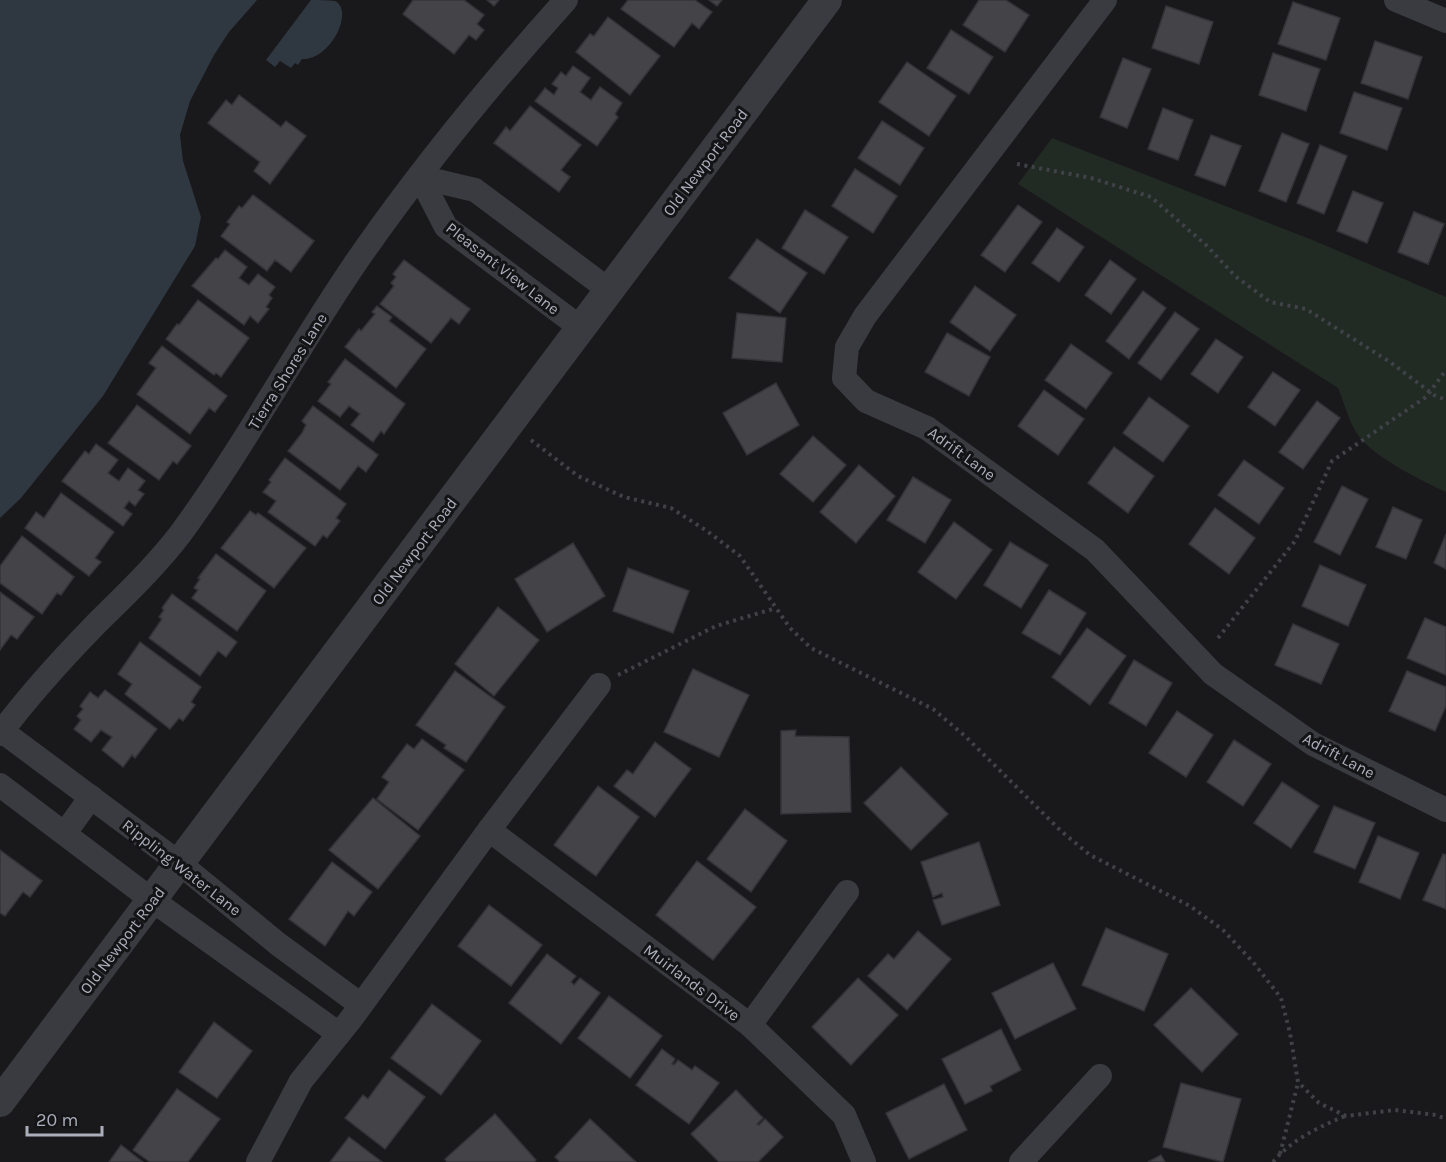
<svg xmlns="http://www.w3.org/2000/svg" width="1446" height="1162" font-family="Karla,sans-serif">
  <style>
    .green { fill: #212a23 }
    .water { fill: #2f3740 }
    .building { fill: #444448; stroke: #343337; stroke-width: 1.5 }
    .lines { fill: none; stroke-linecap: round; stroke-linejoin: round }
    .path { stroke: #404247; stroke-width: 4; stroke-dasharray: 3 4.5; stroke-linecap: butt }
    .minor { stroke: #3a3b40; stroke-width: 24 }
    .tertiary { stroke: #3a3b40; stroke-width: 30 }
    .labels { text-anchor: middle; stroke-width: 6; stroke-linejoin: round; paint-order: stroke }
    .street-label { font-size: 16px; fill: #acafbb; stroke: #141417 }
  </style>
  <rect width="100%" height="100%" fill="#19191c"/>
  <path class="green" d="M1052 138 1315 241 1446 297V492C1422 481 1369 455 1356 432 1348 419 1344 402 1338 388L1018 184Z"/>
  <g class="water">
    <path d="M0 0H257L229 32 214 55 190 101 180 135 183 161 201 217 195 246 103 396 21 498 0 518Z"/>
    <path d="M311 0C318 0 328 0 335 1 355 11 330 61 302 59L298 65 295 63 291 68 280 61 275 67 266 60Z"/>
  </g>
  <g class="building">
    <path d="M413 0H464L484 15 477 24 484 30 476 40 469 35 454 54 403 14Z"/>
    <path d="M487 0H499L494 6Z"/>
    <path d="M628 0H695L712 12 699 29 692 23 674 47 621 9Z"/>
    <path d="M709 0H722L717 6Z"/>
    <path d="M979 0H1006L1029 15 1005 52 963 25Z"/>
    <path d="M1293 2 1340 18 1326 60 1278 44Z"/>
    <path d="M1166 6 1213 22 1199 64 1152 48Z"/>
    <path d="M608 17 660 56 630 95 576 52 590 34 594 36Z"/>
    <path d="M951 30 993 57 969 94 927 68Z"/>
    <path d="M1375 41 1422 57 1408 99 1361 83Z"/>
    <path d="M1273 53 1320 69 1306 111 1259 95Z"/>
    <path d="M1123 58 1151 69 1127 128 1100 117Z"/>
    <path d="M907 62 956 96 929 136 879 102Z"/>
    <path d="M573 66 590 78 580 92 591 100 600 87 622 103 615 114 618 117 597 146 535 101 545 88 554 95 558 88 552 84 561 72 566 76Z"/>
    <path d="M1354 92 1402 108 1387 150 1340 133Z"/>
    <path d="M239 95 281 127 286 121 306 136 270 184 254 171 260 162 208 123 226 100 232 105Z"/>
    <path d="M530 106 581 145 561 170 570 177 559 192 494 143 506 127 510 131Z"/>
    <path d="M1163 108 1193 120 1178 160 1148 149Z"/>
    <path d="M882 121 924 148 900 185 858 158Z"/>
    <path d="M1282 133 1309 144 1286 202 1259 191Z"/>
    <path d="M1211 135 1241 146 1225 186 1195 175Z"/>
    <path d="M1320 145 1347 156 1324 214 1297 203Z"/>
    <path d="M855 169 897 196 873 233 832 206Z"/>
    <path d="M1353 191 1383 203 1367 243 1337 231Z"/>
    <path d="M253 195 314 241 291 272 275 260 267 271 221 236 230 224 227 222 239 206 242 208Z"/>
    <path d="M1018 205 1042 222 1005 272 981 255Z"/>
    <path d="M805 210 848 237 824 274 782 248Z"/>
    <path d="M1414 212 1444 224 1428 264 1398 252Z"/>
    <path d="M1414 212 1444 224 1428 264 1398 252Z"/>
    <path d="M1057 228 1084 247 1059 282 1032 263Z"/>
    <path d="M757 239 807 273 780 313 729 278Z"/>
    <path d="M225 250 247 267 239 278 249 285 258 274 275 287 269 295 272 298 266 307 269 309 258 323 250 316 244 325 192 286 216 258 218 259Z"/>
    <path d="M404 260 470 309 459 324 451 318 431 343 380 304 394 286 391 283 396 277 393 274Z"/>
    <path d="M1110 260 1136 279 1111 314 1085 295Z"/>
    <path d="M975 286 1016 315 990 351 950 322Z"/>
    <path d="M1143 291 1166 308 1129 359 1106 341Z"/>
    <path d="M198 300 249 338 221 377 216 373 214 375 166 339 177 324 179 325Z"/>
    <path d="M377 306 392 317 389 321 426 349 396 388 345 347 359 329 361 331 375 314 372 312Z"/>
    <path d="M1175 312 1199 329 1161 380 1138 363Z"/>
    <path d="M737 313 786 318 782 362 732 358Z"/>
    <path d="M947 333 990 357 969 396 925 372Z"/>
    <path d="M1216 339 1243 357 1218 393 1191 374Z"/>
    <path d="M1071 344 1112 373 1086 409 1045 380Z"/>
    <path d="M162 346 227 396 215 412 209 408 190 434 137 394 156 368 149 363Z"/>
    <path d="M345 359 405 404 384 434 381 431 373 442 351 425 360 414 349 406 340 417 318 401 331 384 328 382Z"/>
    <path d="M1273 372 1300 390 1275 426 1248 407Z"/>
    <path d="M776 383 799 425 747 455 723 413Z"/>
    <path d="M1044 390 1084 419 1058 455 1018 426Z"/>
    <path d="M1149 397 1189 426 1163 462 1123 433Z"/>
    <path d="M1317 401 1340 418 1303 469 1279 452Z"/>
    <path d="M137 405 191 446 177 464 173 461 159 480 108 443Z"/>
    <path d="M313 406 378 455 366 472 358 466 340 490 288 451 302 433 306 425 302 421Z"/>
    <path d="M813 436 846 465 813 502 780 474Z"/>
    <path d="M96 444 118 460 108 473 119 481 128 468 145 481 138 490 144 494 135 506 129 501 124 508 132 514 123 526 62 481 85 451 89 454Z"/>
    <path d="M1114 447 1154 476 1128 513 1088 483Z"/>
    <path d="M285 458 346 504 336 518 340 521 327 538 323 535 315 546 268 512 276 501 263 492 271 482 269 480Z"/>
    <path d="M1244 460 1284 488 1259 524 1218 495Z"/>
    <path d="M859 465 895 496 856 543 820 512Z"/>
    <path d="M913 477 951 500 925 543 887 520Z"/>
    <path d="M1342 486 1368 499 1340 555 1314 542Z"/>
    <path d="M61 493 114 532 95 558 101 562 89 576 25 528 36 512 44 518Z"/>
    <path d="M1393 507 1422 520 1406 559 1376 547Z"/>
    <path d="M1215 508 1255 538 1229 574 1189 544Z"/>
    <path d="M250 511 256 515 258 513 306 548 274 588 221 548Z"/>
    <path d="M954 522 992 550 956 599 918 572Z"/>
    <path d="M1446 534V569L1434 563Z"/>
    <path d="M22 536 74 577 61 595 57 593 42 614 0 583V566Z"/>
    <path d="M1010 542 1048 565 1021 608 984 585Z"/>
    <path d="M573 543 605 596 547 632 515 579Z"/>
    <path d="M216 554 266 591 237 631 192 598 198 590 194 588 200 579 198 578Z"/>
    <path d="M1320 565 1366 585 1348 626 1302 606Z"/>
    <path d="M628 568 689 591 673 633 613 611Z"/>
    <path d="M1049 590 1086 613 1060 655 1022 633Z"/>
    <path d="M0 592 34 617 17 639 11 635 0 650Z"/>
    <path d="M172 594 237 642 226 657 218 651 200 676 149 638 162 619 159 617 164 610 162 608Z"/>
    <path d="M498 607 539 640 494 696 455 664Z"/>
    <path d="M1425 618 1446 627V675L1407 658Z"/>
    <path d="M1293 624 1339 644 1321 684 1275 665Z"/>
    <path d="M1087 628 1126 656 1090 705 1052 677Z"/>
    <path d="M140 642 201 687 191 702 195 705 183 721 179 718 170 729 125 694 132 684 118 674Z"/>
    <path d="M1134 660 1172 683 1146 726 1109 703Z"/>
    <path d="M693 669 749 695 719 757 664 732Z"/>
    <path d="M455 671 505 707 466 762 444 748 446 745 416 725Z"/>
    <path d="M1407 671 1446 687V706L1435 731 1389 711Z"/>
    <path d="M105 690 157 729 135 758 132 755 123 767 102 750 112 737 101 730 91 742 74 729 81 720 77 716 83 709 80 706 90 692 98 698Z"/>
    <path d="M1177 711 1213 735 1186 777 1149 753Z"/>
    <path d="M796 730 795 736 849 737 851 812 781 814V731Z"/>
    <path d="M422 739 464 770 418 830 377 799 389 782 382 777 407 744 414 749Z"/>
    <path d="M1234 740 1271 764 1243 806 1207 782Z"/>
    <path d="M655 742 691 769 655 817 614 786 627 770 633 774Z"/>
    <path d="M901 767 948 814 911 850 864 803Z"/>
    <path d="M1282 782 1319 806 1291 848 1254 823Z"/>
    <path d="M598 786 639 817 596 876 554 845Z"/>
    <path d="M373 798 420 836 378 889 329 850Z"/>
    <path d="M1334 806 1375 823 1355 869 1314 852Z"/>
    <path d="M745 809 787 841 751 892 707 859Z"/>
    <path d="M1378 836 1419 853 1400 899 1359 882Z"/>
    <path d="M979 842 1000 905 942 925 933 900 943 897 942 893 933 897 921 862Z"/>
    <path d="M0 850 42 881 30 897 23 892 5 916 0 913Z"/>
    <path d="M1443 854 1446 855V909L1423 900Z"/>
    <path d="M697 861 756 907 713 960 656 915Z"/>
    <path d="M332 862 372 892 354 916 348 911 325 946 289 919Z"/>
    <path d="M489 905 542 945 511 986 458 946Z"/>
    <path d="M1106 928 1168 954 1144 1011 1082 985Z"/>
    <path d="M918 931 951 959 907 1010 868 976 888 954 894 959Z"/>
    <path d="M547 954 576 976 571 982 574 985 580 978 600 993 561 1044 509 1003Z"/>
    <path d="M1053 963 1076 1009 1015 1039 992 993Z"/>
    <path d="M858 978 898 1015 851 1065 812 1027Z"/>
    <path d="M1191 988 1238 1034 1202 1072 1154 1025Z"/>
    <path d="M609 996 662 1036 630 1078 578 1038Z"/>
    <path d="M432 1004 481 1041 441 1095 391 1058Z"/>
    <path d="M214 1022 252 1051 217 1098 179 1072Z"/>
    <path d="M1001 1029 1021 1070 990 1086 992 1091 965 1104 942 1059Z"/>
    <path d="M662 1049 675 1059 672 1064 674 1065 678 1060 692 1070 695 1066 719 1083 689 1124 636 1085Z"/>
    <path d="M389 1070 425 1097 385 1149 345 1118 363 1095 368 1099Z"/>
    <path d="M1181 1083 1241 1099 1223 1162 1163 1147Z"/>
    <path d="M944 1084 967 1130 909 1159 886 1113Z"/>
    <path d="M177 1089 220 1119 188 1162H150L133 1150Z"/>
    <path d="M736 1090 763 1118 757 1124 759 1125 765 1119 783 1137 758 1162H719L691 1134Z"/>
    <path d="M495 1114 536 1160 534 1162H447L445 1159Z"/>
    <path d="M590 1119 636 1162H560L555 1157Z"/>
    <path d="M349 1137 382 1162H330Z"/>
    <path d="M121 1145 143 1162H109Z"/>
    <path d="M1161 1155 1165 1162H1148Z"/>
  </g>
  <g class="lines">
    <g class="path">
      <path d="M1017 164 1091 178 1151 197 1207 246 1235 276 1270 302 1306 309 1390 362 1434 395 1446 400"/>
      <path d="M531 440 578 476 624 497 671 508 707 531 740 556 790 628 811 648 933 709 965 736 1061 831 1090 855 1190 906 1223 930 1253 962 1281 998 1290 1033 1298 1082 1319 1103 1346 1116 1395 1110 1436 1115 1446 1119"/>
      <path d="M1218 638 1295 541 1332 461 1426 397 1446 370"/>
      <path d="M618 675 716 626 776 608"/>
      <path d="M1280 1154 1298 1083"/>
      <path d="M1273 1162C1291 1140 1319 1127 1345 1116"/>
    </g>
    <g class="minor">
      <path d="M1105 0 865 316 847 347 844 378 866 401 927 428 1095 550 1213 674 1313 744 1446 810"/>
      <path d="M1396 0 1446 21"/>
      <path d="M420 177 446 227 581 328"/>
      <path d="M420 177 475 190 609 290"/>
      <path d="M2 731 179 863 278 944 361 1005"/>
      <path d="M0 734C29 695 61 660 95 625 124 596 156 566 181 533 246 444 298 346 361 255 424 165 493 81 566 0"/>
      <path d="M0 785 152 900 339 1034"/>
      <path d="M489 830 750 1025 844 1115 864 1162"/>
      <path d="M65 833 91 797"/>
      <path d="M750 1025 847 892"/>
      <path d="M258 1162 301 1081 351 1019 489 830 599 685"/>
      <path d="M1021 1162 1100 1076"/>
    </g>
    <path class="tertiary" d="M0 1102 827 0"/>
  </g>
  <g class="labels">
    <g class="street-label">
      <text transform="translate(705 162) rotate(-53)" y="6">Old Newport Road</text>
      <text transform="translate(503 268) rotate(38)" y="6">Pleasant View Lane</text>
      <text transform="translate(287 371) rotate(-58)" y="6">Tierra Shores Lane</text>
      <text transform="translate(962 453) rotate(36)" y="6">Adrift Lane</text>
      <text transform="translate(414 551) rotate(-53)" y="6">Old Newport Road</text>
      <text transform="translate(1339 755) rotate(28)" y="6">Adrift Lane</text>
      <text transform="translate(182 867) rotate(38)" y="6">Rippling Water Lane</text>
      <text transform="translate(122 940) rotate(-53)" y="6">Old Newport Road</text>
      <text transform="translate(692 982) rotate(37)" y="6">Muirlands Drive</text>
    </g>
  </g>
  <path d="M27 1126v9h75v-9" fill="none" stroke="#acafbb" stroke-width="3"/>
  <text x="36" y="1126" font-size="18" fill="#acafbb" stroke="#141417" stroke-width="4.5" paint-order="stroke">20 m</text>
</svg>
